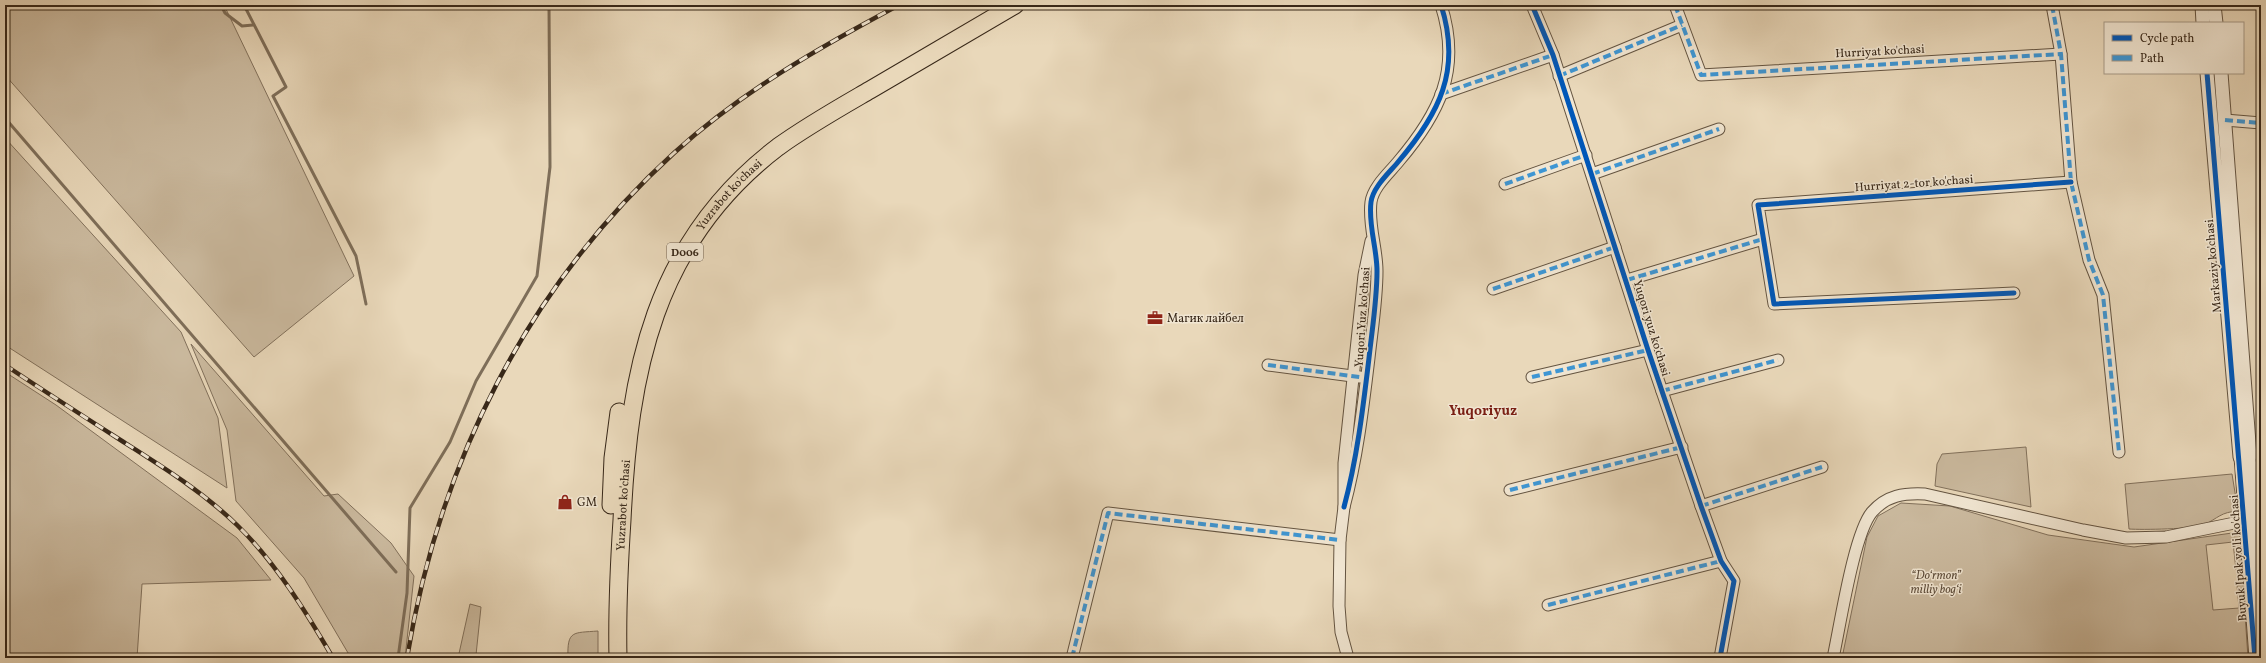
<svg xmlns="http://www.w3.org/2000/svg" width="2266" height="663" font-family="Vollkorn,serif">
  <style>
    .green { fill: #cbba9f; stroke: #82715c }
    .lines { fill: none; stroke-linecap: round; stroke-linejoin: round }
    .stream { stroke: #7e6e59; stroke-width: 3 }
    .minor-casing { stroke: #645441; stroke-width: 13 }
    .tertiary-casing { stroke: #645441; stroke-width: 15 }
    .primary-casing { stroke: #382819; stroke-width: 19 }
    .minor { stroke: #f1e6d2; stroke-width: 11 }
    .tertiary { stroke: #f1e6d2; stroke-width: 13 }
    .primary { stroke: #e9d8ba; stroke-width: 17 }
    .rail-casing { stroke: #382819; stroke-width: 4.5 }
    .rail { stroke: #f1e6d2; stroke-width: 3; stroke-dasharray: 9; stroke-linecap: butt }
    .quiet { stroke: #3e96d4; stroke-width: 4; stroke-dasharray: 8 4; stroke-linecap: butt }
    .cycleway-casing { stroke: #f1e6d2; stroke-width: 8 }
    .cycleway { stroke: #0057b8; stroke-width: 5 }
    .labels { text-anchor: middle; stroke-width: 3; stroke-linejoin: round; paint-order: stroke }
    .shield { fill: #f1e6d2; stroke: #706150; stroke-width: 1 }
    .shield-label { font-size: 11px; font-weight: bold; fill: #382819 }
    .street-label { font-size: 12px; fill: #382819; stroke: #f1e6d2 }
    .poi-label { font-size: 12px; fill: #382819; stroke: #f1e6d2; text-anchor: start }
    .park-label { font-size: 12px; font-style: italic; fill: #5d4c3a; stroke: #f1e6d2 }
    .quarter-label { font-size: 14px; font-weight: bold; fill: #7a1f14; stroke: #f1e6d2 }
  </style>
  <rect width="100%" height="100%" fill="#e9d8ba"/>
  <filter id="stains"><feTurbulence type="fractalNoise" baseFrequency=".005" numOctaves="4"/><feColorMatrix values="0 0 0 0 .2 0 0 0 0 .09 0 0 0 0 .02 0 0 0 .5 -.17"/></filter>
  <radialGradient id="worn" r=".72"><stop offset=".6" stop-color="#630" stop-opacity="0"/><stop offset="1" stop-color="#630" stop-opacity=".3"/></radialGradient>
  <g class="green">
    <path d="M5 5H224L354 276 254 357 5 75Z"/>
    <path d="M5 138 181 332 218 418 227 488 5 345Z"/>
    <path d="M191 344 324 496 338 494 391 543 414 576 405 658H351L304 578 236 501 227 430Z"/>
    <path d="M5 372 56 405 237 538 271 580 142 584 137 658H5Z"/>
    <path d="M2026 447 2031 507 1935 486 1937 464 1942 454Z"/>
    <path d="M2232 474 2238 511C2221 512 2218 518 2204 525 2194 529 2142 530 2129 529L2125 484Z"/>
    <path d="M1901 503 1950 506 2048 535 2134 547 2239 532 2243 569 2236 570 2233 542 2206 545 2213 610 2239 608 2237 585 2243 584 2248 658H1842L1867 537 1878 516Z"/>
    <path d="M470 604 481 607 476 655 484 656V658H458Z"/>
    <path d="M598 631V658H568C567 630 573 633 598 631Z"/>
  </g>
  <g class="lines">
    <g class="stream">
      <path d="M221 5 225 13 242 26 253 25"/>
      <path d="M244 5 286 87 273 96 356 256 366 304"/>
      <path d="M5 118 396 572"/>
      <path d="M398 658 407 593 410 508 450 442 476 381 537 276 550 167 549 5"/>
    </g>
    <defs>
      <g id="minor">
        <path d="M1532 5 1553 55 1648 350 1701 506 1721 561 1734 581 1720 658"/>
        <path d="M1675 5 1701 75 2061 54"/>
        <path d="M2052 5 2061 54 2071 182 2089 260 2103 295 2119 452"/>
        <path d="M1559 76 1682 25"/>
        <path d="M1441 94 1553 55"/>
        <path d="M2225 120 2261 123"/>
        <path d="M1592 174 1719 129"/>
        <path d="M1505 184 1586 155"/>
        <path d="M1627 280 1763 239"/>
        <path d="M1493 289 1615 247"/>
        <path d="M2014 293 1774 304 1758 205 2071 182"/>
        <path d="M1268 365 1360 377"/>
        <path d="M1532 377 1648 350"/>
        <path d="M1662 391 1778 360"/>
        <path d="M2250 456 2261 608"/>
        <path d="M2240 457 2255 658"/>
        <path d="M1510 490 1682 447"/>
        <path d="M1701 506 1822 467"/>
        <path d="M1344 507C1357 459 1363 408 1369 358 1372 330 1377 300 1377 271 1377 248 1368 225 1371 202 1373 187 1389 173 1398 162 1439 114 1462 70 1441 5"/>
        <path d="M1548 605 1721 561"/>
        <path d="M1072 658 1108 513 1340 540"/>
        <path d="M1348 658 1341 632 1339 606 1340 540 1344 507V463L1364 275 1371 241"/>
        <path d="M1833 658C1840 626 1854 533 1872 512 1887 495 1904 493 1925 494L2083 530 2126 538 2166 537 2254 519"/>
      </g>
      <g id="tertiary">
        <path d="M2202 5 2203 23"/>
        <path d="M2214 5 2216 23"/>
        <path d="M2207 73 2240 457 2250 456 2221 73"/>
      </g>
      <g id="primary">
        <path d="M611 505 613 458 619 412"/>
        <path id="s1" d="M618 658C617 612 619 566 622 520 629 373 653 242 778 147 807 126 839 108 870 90 918 62 967 33 1015 5"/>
      </g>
    </defs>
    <use href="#minor" class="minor-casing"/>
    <use href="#tertiary" class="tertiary-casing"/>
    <use href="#primary" class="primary-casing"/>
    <use href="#minor" class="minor"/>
    <use href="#tertiary" class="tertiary"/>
    <use href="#primary" class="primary"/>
    <defs>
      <g id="rail">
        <path d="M5 365C44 391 83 416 122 441 163 467 203 492 237 525 276 563 306 612 333 658"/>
        <path d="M407 658C439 463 527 287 674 153 741 92 820 47 899 5"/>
      </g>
    </defs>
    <use href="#rail" class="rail-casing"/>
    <use href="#rail" class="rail"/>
    <g class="quiet">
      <path d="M1675 5 1701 75 2061 54"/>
      <path d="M2052 5 2061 54 2071 182 2089 260 2103 295 2119 452"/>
      <path d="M1559 76 1682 25"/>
      <path d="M1441 94 1553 55"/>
      <path d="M2225 120 2261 123"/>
      <path d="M1592 174 1719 129"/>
      <path d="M1505 184 1586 155"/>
      <path d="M1627 280 1763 239"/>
      <path d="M1493 289 1615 247"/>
      <path d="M1268 365 1367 378"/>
      <path d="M1532 377 1648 350"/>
      <path d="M1662 391 1778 360"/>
      <path d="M1510 490 1682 447"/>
      <path d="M1701 506 1822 467"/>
      <path d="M1548 605 1721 561"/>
      <path d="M1072 658 1108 513 1340 540"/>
    </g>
    <defs>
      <g id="cycleway">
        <path d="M1532 5 1553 55 1648 350 1701 506 1721 561 1734 581 1720 658"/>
        <path d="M2207 73 2255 658"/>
        <path d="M2014 293 1774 304 1758 205 2071 182"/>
        <path d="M1344 507C1357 459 1363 408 1369 358 1372 330 1377 300 1377 271 1377 248 1368 225 1371 202 1373 187 1389 173 1398 162 1439 114 1462 70 1441 5"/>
      </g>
    </defs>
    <use href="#cycleway" class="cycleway-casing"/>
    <use href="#cycleway" class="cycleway"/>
  </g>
  <defs>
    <symbol id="office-bare" viewBox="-9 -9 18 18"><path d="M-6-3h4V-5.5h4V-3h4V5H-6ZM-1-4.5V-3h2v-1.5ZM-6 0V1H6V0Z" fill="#8f2418" stroke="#f1e6d2" stroke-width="2.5" paint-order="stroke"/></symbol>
    <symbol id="shop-bare" viewBox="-9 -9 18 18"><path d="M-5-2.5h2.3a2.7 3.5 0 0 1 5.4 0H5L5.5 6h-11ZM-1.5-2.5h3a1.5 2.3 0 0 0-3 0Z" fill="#8f2418" stroke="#f1e6d2" stroke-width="2.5" paint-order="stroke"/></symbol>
  </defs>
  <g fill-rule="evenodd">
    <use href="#office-bare" x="1144" y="307" width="22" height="22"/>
    <use href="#shop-bare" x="554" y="491" width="22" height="22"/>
  </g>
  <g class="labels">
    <rect class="shield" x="667" y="243" width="36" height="18" rx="3"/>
    <g class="shield-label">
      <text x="685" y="256">D006</text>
    </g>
    <g class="street-label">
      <text transform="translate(1880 51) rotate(-3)" y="4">Hurriyat ko'chasi</text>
      <text transform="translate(1914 183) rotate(-4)" y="4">Hurriyat 2-tor ko'chasi</text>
      <text dy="4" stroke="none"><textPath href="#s1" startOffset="489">Yuzrabot ko'chasi</textPath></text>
      <text transform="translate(2213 266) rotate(-95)" y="4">Markaziy ko'chasi</text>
      <text transform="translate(1362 317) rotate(-86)" y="4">Yuqori Yuz ko'chasi</text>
      <text transform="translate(1652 328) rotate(73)" y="4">Yuqori yuz ko'chasi</text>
      <text dy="4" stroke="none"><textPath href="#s1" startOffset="153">Yuzrabot ko'chasi</textPath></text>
      <text transform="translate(2238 558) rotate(-94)" y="4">Buyuk Ipak yo'li ko'chasi</text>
    </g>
    <g class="poi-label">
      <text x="1167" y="322">Магик лайбел</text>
      <text x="577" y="506">GM</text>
    </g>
    <g class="park-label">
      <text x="1936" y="579">“Do‘rmon”<tspan x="1936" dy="14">milliy bog‘i</tspan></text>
    </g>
    <g class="quarter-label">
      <text x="1483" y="415">Yuqoriyuz</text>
    </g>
  </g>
  <rect width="2266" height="663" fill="none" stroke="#e9d8ba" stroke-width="20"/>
  <rect x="6" y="6" width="2254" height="651" fill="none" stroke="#382819" stroke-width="2"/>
  <rect x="10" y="10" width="2246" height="643" fill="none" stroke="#382819"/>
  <rect x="2104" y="22" width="140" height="52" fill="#f1e6d2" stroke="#a79a88"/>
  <rect x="2112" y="35" width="20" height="6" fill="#0057b8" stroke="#a79a88"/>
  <text x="2140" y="42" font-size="12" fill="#382819">Cycle path</text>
  <rect x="2112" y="55" width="20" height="6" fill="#3e96d4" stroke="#a79a88"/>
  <text x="2140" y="62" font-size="12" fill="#382819">Path</text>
  <rect width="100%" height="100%" filter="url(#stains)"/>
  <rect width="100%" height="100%" fill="url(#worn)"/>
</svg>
